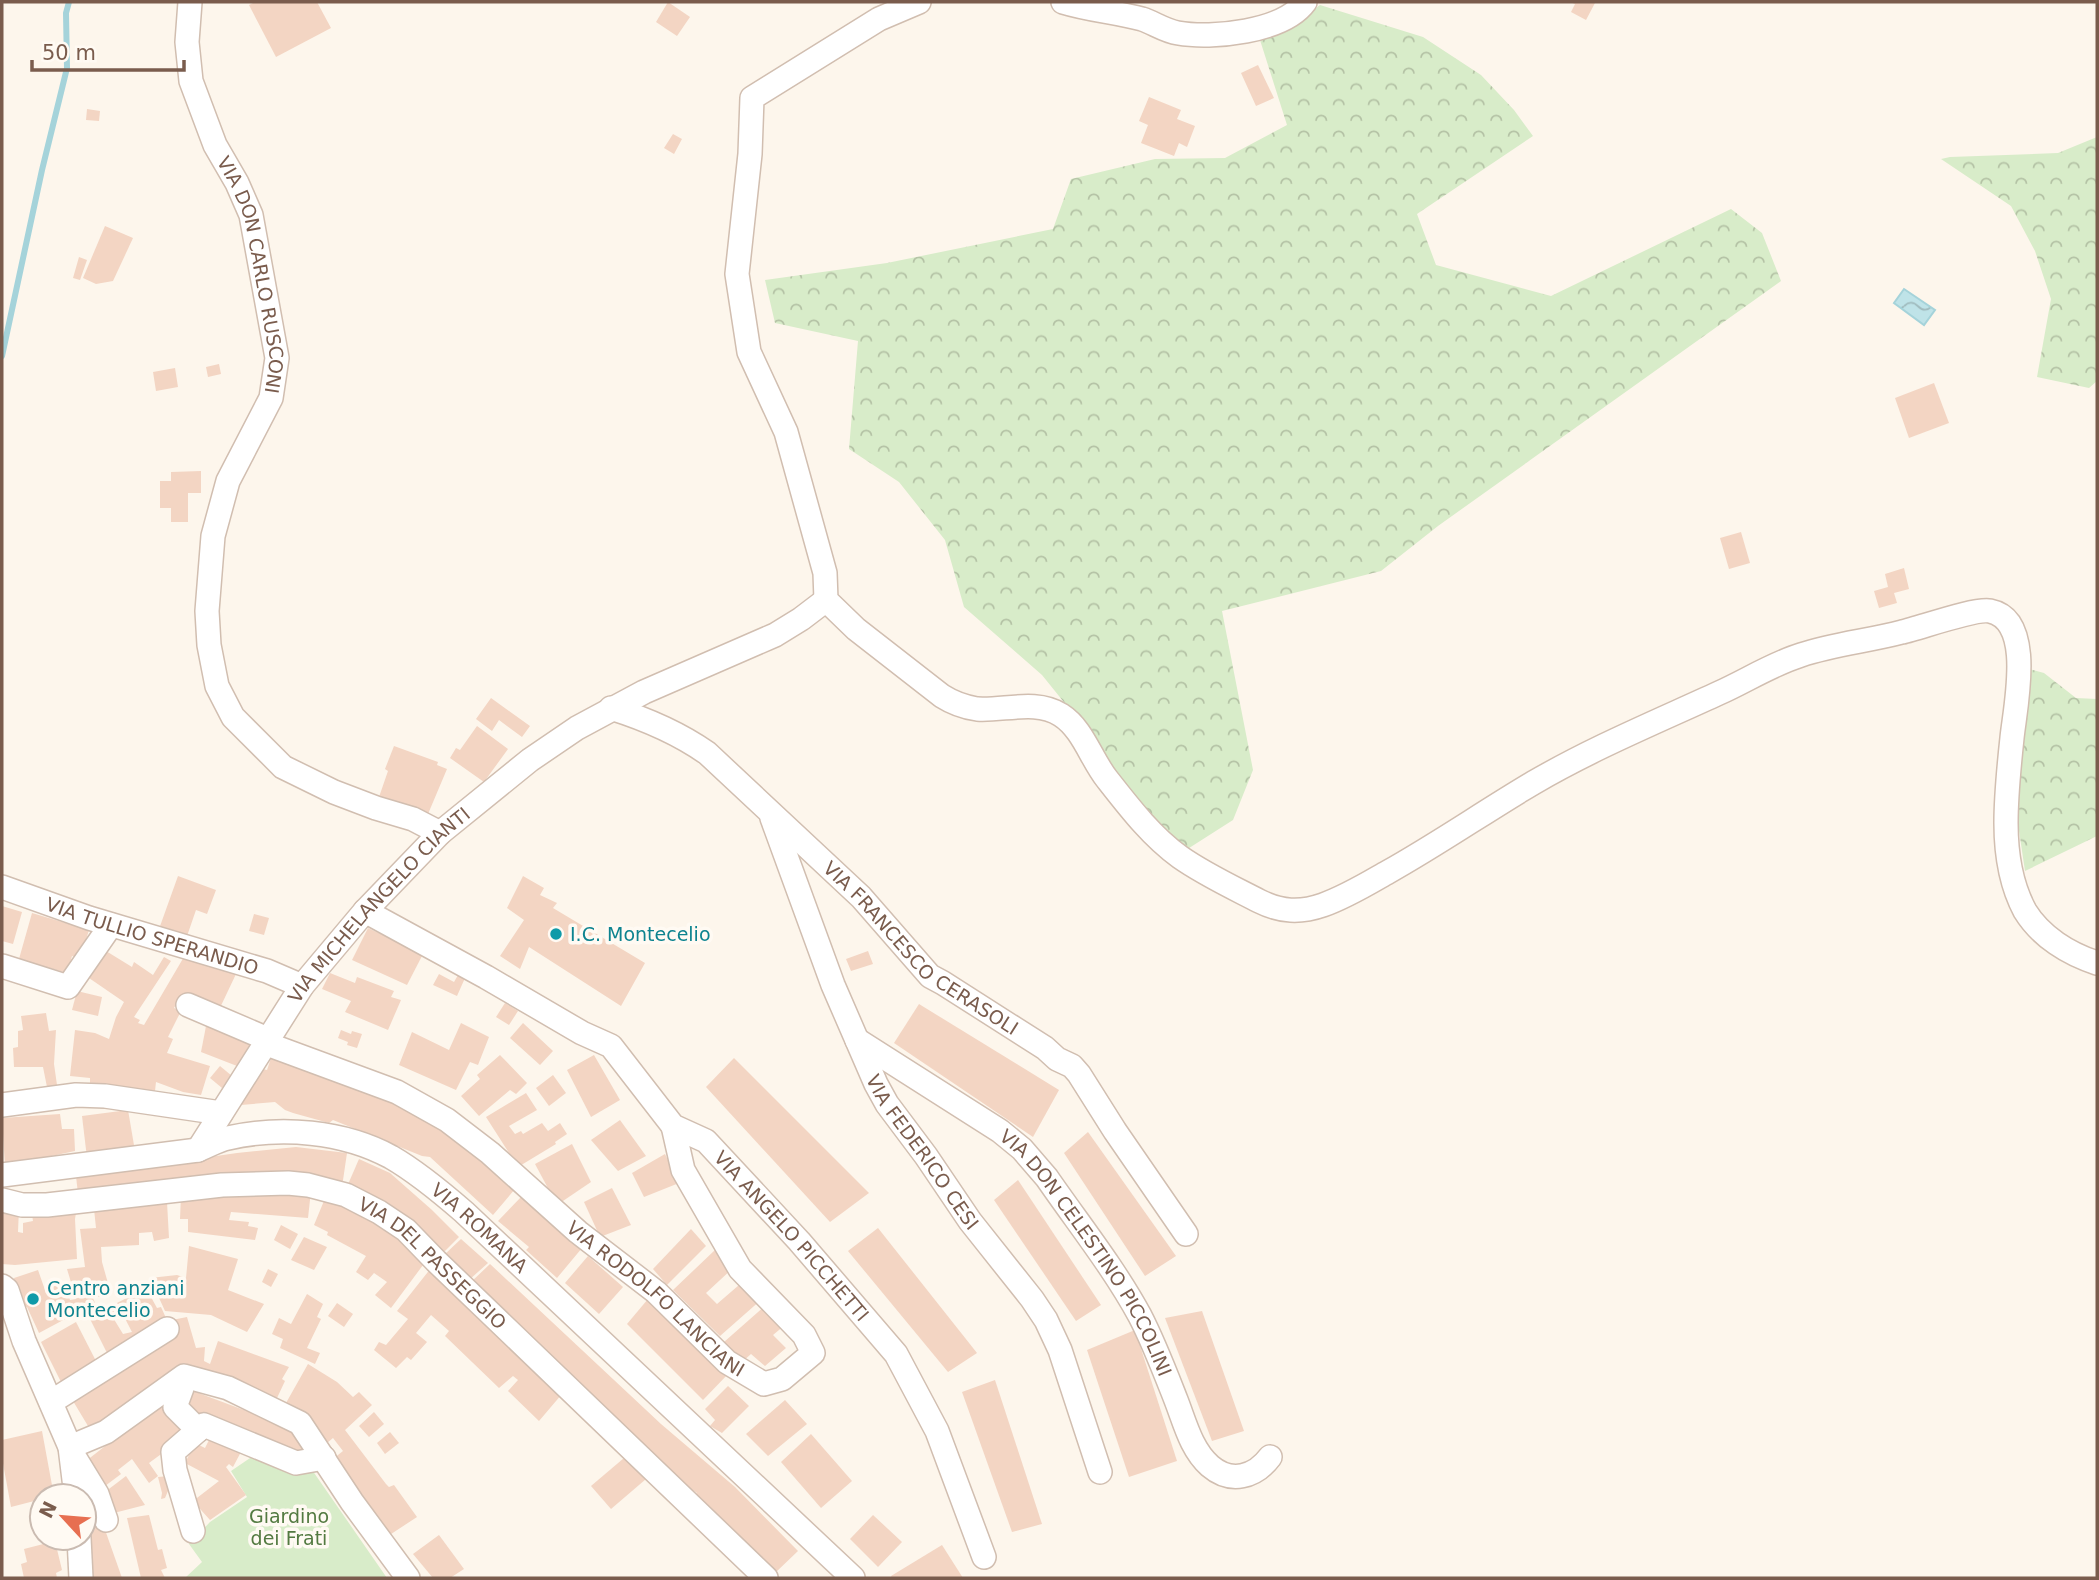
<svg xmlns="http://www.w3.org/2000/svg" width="2099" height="1580" font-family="'DejaVu Sans',sans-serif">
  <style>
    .forest { fill: url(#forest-crowns) }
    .green { fill: #d8ecc9 }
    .water { fill: url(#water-waves); stroke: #a5d3da; stroke-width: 2 }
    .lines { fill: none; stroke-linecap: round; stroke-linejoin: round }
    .stream { stroke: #a5d3da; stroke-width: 6 }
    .building { fill: #f3d5c3 }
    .minor-casing { stroke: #d1beb0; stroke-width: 26 }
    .minor { stroke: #fff; stroke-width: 23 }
    .culture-dot { fill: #0f9aa8; stroke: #fffaf3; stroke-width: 2.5 }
    .labels { text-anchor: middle; stroke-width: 7; stroke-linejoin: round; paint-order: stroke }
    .street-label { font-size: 19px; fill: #7a5c4d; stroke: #fffaf3 }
    .culture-label { font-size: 19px; fill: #0d838f; stroke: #fffaf3; text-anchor: start }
    .park-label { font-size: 19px; fill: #537a41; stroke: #fffaf3 }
  </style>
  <defs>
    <pattern id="forest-crowns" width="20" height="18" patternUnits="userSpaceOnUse" patternTransform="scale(1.75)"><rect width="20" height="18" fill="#d8ecc9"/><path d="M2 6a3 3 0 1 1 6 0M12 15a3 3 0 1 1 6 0" fill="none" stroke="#b4c2a5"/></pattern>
    <pattern id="water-waves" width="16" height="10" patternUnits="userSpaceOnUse" patternTransform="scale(1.75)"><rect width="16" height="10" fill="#bfe3e8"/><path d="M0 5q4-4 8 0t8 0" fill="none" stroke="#a0bbbe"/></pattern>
  </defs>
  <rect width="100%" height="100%" fill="#fdf6ec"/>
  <g class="forest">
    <path d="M1320 5 1423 37 1481 75 1514 110 1533 136 1417 214 1436 265 1551 296 1731 209 1762 233 1781 281 1438 526 1381 571 1222 611 1253 770 1233 820 1186 850 1127 792 1088 732 1042 675 964 607 945 540 899 482 849 449 858 341 775 323 765 280 887 263 1053 229 1071 179 1155 159 1225 158 1287 125 1260 40 1302 18Z"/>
    <path d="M2097 137V381L2089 388 2037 377 2051 299 2035 251 2011 206 1941 159 1950 157 2058 153Z"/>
    <path d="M2029 669 2044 673 2076 698 2097 699V836L2025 871 2014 797Z"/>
  </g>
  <path class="green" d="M253 1456 280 1463 293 1475 310 1467 387 1578H185L202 1562 189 1544 210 1522 247 1497 231 1471Z"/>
  <path class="water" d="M1904 289 1935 310 1924 325 1894 303Z"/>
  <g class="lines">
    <path class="stream" d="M2 356 42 170 67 68 66 13 69 2"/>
  </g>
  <g class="building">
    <path d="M255 2H317L331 28 276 57 249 5Z"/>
    <path d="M668 2 690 17 677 36 656 22Z"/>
    <path d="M1570 2H1593L1595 3 1586 20 1571 12 1575 4Z"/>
    <path d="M1258 65 1274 98 1256 106 1241 73Z"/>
    <path d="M1149 97 1181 110 1177 119 1195 126 1187 147 1179 143 1174 156 1141 143 1148 125 1139 121Z"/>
    <path d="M87 109 100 111 99 121 86 120Z"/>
    <path d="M673 134 682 139 674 154 664 148Z"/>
    <path d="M105 226 133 238 113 281 96 284 83 278Z"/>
    <path d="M79 257 87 260 80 280 73 278Z"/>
    <path d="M219 364 221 374 208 377 206 367Z"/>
    <path d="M175 368 178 387 156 391 153 372Z"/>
    <path d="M1934 383 1949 423 1909 438 1895 398Z"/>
    <path d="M201 471V493H188V522H171V508H160V481H171V472Z"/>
    <path d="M1741 532 1750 563 1729 569 1720 538Z"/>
    <path d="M1904 568 1909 589 1894 593 1897 603 1879 608 1874 591 1888 587 1885 574Z"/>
    <path d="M491 698 530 726 522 737 499 720 492 731 476 719Z"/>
    <path d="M477 726 508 749 484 782 450 758 456 748 460 750Z"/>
    <path d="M394 746 438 762 437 765 447 769 428 814 379 797 388 771 385 769Z"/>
    <path d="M178 876 216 890 207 914 196 910 186 939 159 929Z"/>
    <path d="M523 876 544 888 540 895 557 903 553 908 645 963 621 1006 529 947 520 969 500 956 524 920 507 908Z"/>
    <path d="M2 906 22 912 13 944 2 941Z"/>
    <path d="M32 913 89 930 80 959 72 956 67 973 19 959Z"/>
    <path d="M254 914 269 918 264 935 249 931Z"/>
    <path d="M368 928 423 954 407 985 352 960Z"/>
    <path d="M188 950 236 974 218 1012 182 994 174 1008 181 1011 168 1037 173 1039 167 1053 210 1066 201 1095 183 1092 156 1082 155 1091 90 1083V1078L70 1076 75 1030 95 1033 109 1039 116 1017 124 1002 89 978 106 951 132 967 134 962 153 975 164 957 171 961 134 1017 140 1020 138 1023 144 1025Z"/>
    <path d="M868 951 873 964 851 971 846 959Z"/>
    <path d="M330 973 355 983 357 977 394 991 391 997 401 1000 388 1030 345 1012 351 1001 322 989Z"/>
    <path d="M439 974 454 982 458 975 465 978 457 996 433 985Z"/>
    <path d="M77 991 102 997 98 1016 72 1010Z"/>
    <path d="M505 1003 518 1011 509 1025 496 1017Z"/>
    <path d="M919 1004 1059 1090 1033 1137 894 1043Z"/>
    <path d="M46 1013 49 1031 56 1030 54 1064 57 1085 47 1087 43 1067H14L13 1048 18 1047V1031L23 1030 21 1016Z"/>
    <path d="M207 1021 253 1040 237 1066 201 1052Z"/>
    <path d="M461 1023 489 1037 478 1065 470 1062 456 1090 399 1065 412 1032 449 1050Z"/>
    <path d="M523 1023 553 1051 540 1065 510 1038Z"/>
    <path d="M341 1030 351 1034 352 1031 362 1034 357 1048 347 1045 348 1042 338 1038Z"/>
    <path d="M500 1055 527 1083 516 1094 510 1090 479 1116 461 1096 480 1079 477 1075Z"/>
    <path d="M594 1055 620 1100 591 1117 567 1070Z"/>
    <path d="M271 1058 386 1094 442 1127 515 1189 493 1215 430 1157 422 1156 333 1120 329 1123 293 1113 285 1110 275 1102 241 1105 242 1100 263 1069 267 1070Z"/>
    <path d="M734 1058 869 1193 830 1222 706 1087Z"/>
    <path d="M220 1066 232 1076 222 1088 210 1078Z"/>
    <path d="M553 1075 566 1093 549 1106 536 1088Z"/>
    <path d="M526 1093 537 1110 509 1126 515 1134 521 1131 523 1134 542 1123 548 1131 560 1123 567 1134 555 1142 556 1144 518 1167 486 1117Z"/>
    <path d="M128 1110 135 1151 87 1158 82 1116Z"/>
    <path d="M60 1114 62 1129H74L75 1151 5 1166 2 1118Z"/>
    <path d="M620 1120 646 1156 618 1171 591 1140Z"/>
    <path d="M1088 1132 1176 1256 1145 1276 1064 1153Z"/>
    <path d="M572 1144 591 1182 557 1205 535 1164Z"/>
    <path d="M296 1147 347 1153 342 1187 78 1194 76 1176 237 1153Z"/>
    <path d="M665 1154 679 1183 644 1197 632 1173Z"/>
    <path d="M359 1159 390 1173 432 1210 459 1237 441 1255 346 1189Z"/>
    <path d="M1018 1180 1101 1305 1076 1321 994 1200Z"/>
    <path d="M612 1188 631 1225 600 1237 584 1202Z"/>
    <path d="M311 1191 308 1218 231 1212 229 1220 249 1222 248 1226 258 1228 255 1240 188 1232V1219H180L181 1195Z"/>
    <path d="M326 1196 385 1226 426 1261 391 1308 375 1295 387 1282 374 1273 368 1280 356 1272 366 1256 327 1235 328 1232 314 1225Z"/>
    <path d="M522 1196 582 1248 557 1278 526 1250 529 1247 498 1221Z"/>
    <path d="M167 1202 169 1238 154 1241 152 1232 139 1233V1245L101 1247 102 1262 111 1294 93 1298 95 1303 39 1333 27 1307 19 1308 14 1278 38 1270 45 1290 63 1282 70 1300 76 1299 67 1269 85 1267 80 1229 96 1228 94 1209Z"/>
    <path d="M2 1207 19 1208 18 1232 23 1233V1223L33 1221 31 1209 77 1207 75 1219 77 1259 15 1265 2 1264Z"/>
    <path d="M281 1225 298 1234 290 1249 274 1240Z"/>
    <path d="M878 1228 977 1353 948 1372 848 1251Z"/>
    <path d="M691 1229 706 1246 667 1285 653 1269Z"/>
    <path d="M304 1237 327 1247 314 1270 291 1260Z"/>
    <path d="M461 1239 488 1263 469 1280 443 1256Z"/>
    <path d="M189 1246 238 1259 228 1290 264 1304 247 1332 211 1315 165 1311 150 1278 177 1275 186 1278Z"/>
    <path d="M715 1250 733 1268 706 1293 717 1304 746 1279 762 1299 720 1336 673 1290Z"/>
    <path d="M588 1256 623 1287 599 1314 565 1283Z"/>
    <path d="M490 1264 661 1424 735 1487 798 1551 774 1574 693 1499 697 1493 658 1467 470 1283Z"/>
    <path d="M431 1268 562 1394 539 1421 508 1391 518 1380 513 1376 499 1388 445 1336 449 1331 431 1315 416 1333 427 1342 411 1360 407 1357 396 1368 374 1350 379 1342 386 1345 408 1319 397 1311Z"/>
    <path d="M268 1269 278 1274 271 1287 262 1282Z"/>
    <path d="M146 1288 157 1308 161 1307 166 1318 134 1339 132 1337 107 1353 89 1317 111 1305 117 1313 112 1316 123 1334 132 1332 117 1303Z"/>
    <path d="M307 1294 323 1304 317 1317 321 1319 307 1348 320 1353 315 1364 280 1348 283 1339 272 1334 279 1318 291 1324Z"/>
    <path d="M648 1299 729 1373 703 1400 627 1324Z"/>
    <path d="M337 1303 353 1314 344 1327 328 1316Z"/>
    <path d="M767 1304 785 1325 773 1335 786 1348 765 1366 751 1354 742 1362 724 1342Z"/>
    <path d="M1202 1311 1244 1431 1212 1441 1165 1318Z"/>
    <path d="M187 1317 196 1348 205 1347 204 1361 210 1364 218 1341 289 1367 282 1379 285 1381 277 1398 188 1364 92 1428 88 1426 73 1401 177 1335 172 1320Z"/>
    <path d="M76 1322 97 1363 61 1382 41 1342Z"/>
    <path d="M1135 1330 1177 1461 1129 1477 1087 1350Z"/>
    <path d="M308 1364 337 1382 353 1397 359 1392 372 1405 345 1430 386 1484 389 1487 394 1485 417 1517 388 1536 333 1459 343 1451 333 1438 327 1443 309 1418 286 1403Z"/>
    <path d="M995 1380 1042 1524 1012 1532 962 1392Z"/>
    <path d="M728 1386 749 1406 722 1433 710 1426 715 1420 705 1409Z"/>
    <path d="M185 1388 279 1423 303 1436 309 1446 303 1450 304 1452 298 1456 236 1433 178 1405Z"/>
    <path d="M173 1393 187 1435 149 1463 158 1476 149 1483 132 1459 118 1470 121 1474 105 1486 86 1461Z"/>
    <path d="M785 1400 807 1424 768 1456 746 1434Z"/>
    <path d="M374 1412 384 1424 369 1437 359 1426Z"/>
    <path d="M42 1431 54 1496H42V1499L11 1507 2 1458V1440Z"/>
    <path d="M390 1432 399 1443 385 1454 377 1443Z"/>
    <path d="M212 1434 242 1450 233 1467 229 1464 226 1467 246 1495 210 1520 193 1501 219 1481 185 1463 195 1443 205 1448Z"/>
    <path d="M811 1434 852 1481 821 1508 781 1462Z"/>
    <path d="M624 1458 646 1479 611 1509 591 1486Z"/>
    <path d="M126 1476 145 1505 110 1514 101 1495Z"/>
    <path d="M169 1476 168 1491 165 1498 161 1499 162 1493 158 1477Z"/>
    <path d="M149 1515 158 1550 162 1549 167 1568 161 1570 165 1578H141L127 1518Z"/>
    <path d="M873 1515 902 1542 878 1567 850 1539Z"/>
    <path d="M103 1524 122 1578H90L85 1525Z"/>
    <path d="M439 1535 464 1569 450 1578H433L413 1554Z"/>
    <path d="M55 1541 62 1570 56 1573 57 1578H24L21 1564 27 1562 24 1549Z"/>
    <path d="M942 1545 963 1578H892L891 1576Z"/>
  </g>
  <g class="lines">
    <defs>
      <g id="minor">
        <path id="s1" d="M190 2 187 42 191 81 215 145 237 183 251 215 277 358 271 398 228 481 213 536 207 611 209 645 217 686 233 717 283 767 334 792 376 808 413 819 440 833"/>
        <path d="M919 2 879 19 752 98 750 154 737 274 749 352 786 432 825 573 826 600 856 629 942 696C953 703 964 707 977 709 1004 711 1036 699 1061 715 1083 729 1091 759 1107 779 1129 807 1151 836 1180 857 1204 874 1232 887 1259 901 1281 912 1300 913 1323 905 1346 897 1367 884 1388 872 1438 844 1484 812 1533 783 1593 748 1656 722 1719 693 1746 681 1772 664 1801 655 1834 644 1868 641 1902 632 1920 628 1975 608 1990 611 2035 620 2015 707 2012 738 2009 766 2006 794 2006 823 2006 852 2011 885 2025 911 2041 937 2069 954 2097 963"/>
        <path d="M1063 2C1089 10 1116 12 1142 19 1154 23 1165 31 1178 33 1212 39 1283 32 1305 2"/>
        <path id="s2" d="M611 708C646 719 677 732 707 753L861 897 930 976 943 983 1045 1048 1057 1059 1072 1066 1079 1074 1115 1131 1186 1234"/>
        <path id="s3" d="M772 818 833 985 876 1084 887 1104 926 1156 970 1221 1032 1299 1046 1320 1060 1350 1100 1472"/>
        <path id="s4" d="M2 887 89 918 267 971 302 986"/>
        <path id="s5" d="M365 911 486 977 582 1033 611 1046 673 1126 706 1141 799 1241 896 1354 937 1431 984 1557"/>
        <path d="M2 966 68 987 111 925"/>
        <path d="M188 1005 270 1040"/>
        <path id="s6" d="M857 1040 1000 1131 1022 1149 1047 1178C1078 1223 1114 1268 1140 1316 1154 1343 1165 1372 1176 1400 1185 1423 1191 1449 1210 1466 1231 1484 1255 1477 1270 1457"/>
        <path id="s7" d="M267 1044 397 1092 447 1120 490 1153 578 1232 656 1292 727 1362 764 1384 782 1379 813 1353 804 1335 740 1269 683 1170 673 1126"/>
        <path d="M2 1105 76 1095 105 1096 221 1113"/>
        <path id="s8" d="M198 1150 302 986 365 911 440 833 530 760 577 728 644 692 775 635 801 619 826 600"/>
        <path id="s9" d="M2 1175 198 1150C208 1146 218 1140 228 1138 281 1126 343 1131 391 1157 417 1172 441 1192 464 1212L853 1578"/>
        <path id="s10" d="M2 1200 22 1205H47L222 1185 288 1183 308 1185 346 1195 379 1212 406 1230 436 1261 766 1578"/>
        <path d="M2 1286 7 1290 24 1341 70 1447 76 1496"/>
        <path d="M178 1381 182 1388 175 1407 198 1430"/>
        <path d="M51 1402 167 1329"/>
        <path d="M70 1447 106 1432 184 1376 228 1388 300 1423 352 1502 408 1578"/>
        <path d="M75 1458 97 1494 106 1520"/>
        <path d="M193 1531 175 1470 173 1452 204 1425 296 1463 324 1458"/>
        <path d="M79 1538 81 1578"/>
      </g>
    </defs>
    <use href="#minor" class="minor-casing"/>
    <use href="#minor" class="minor"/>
  </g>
  <g class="culture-dot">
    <circle cx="556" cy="934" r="7"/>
    <circle cx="33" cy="1299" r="7"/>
  </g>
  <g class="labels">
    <g class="street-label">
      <text dy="7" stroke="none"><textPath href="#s1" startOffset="285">VIA DON CARLO RUSCONI</textPath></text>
      <text dy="7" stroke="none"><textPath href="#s8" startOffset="306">VIA MICHELANGELO CIANTI</textPath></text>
      <text dy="7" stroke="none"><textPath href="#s4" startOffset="158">VIA TULLIO SPERANDIO</textPath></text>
      <text dy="7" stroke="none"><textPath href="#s2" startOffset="397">VIA FRANCESCO CERASOLI</textPath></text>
      <text dy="7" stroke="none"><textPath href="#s3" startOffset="368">VIA FEDERICO CESI</textPath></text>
      <text dy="7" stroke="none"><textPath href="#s9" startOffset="511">VIA ROMANA</textPath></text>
      <text dy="7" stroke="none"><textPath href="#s5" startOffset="546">VIA ANGELO PICCHETTI</textPath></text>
      <text dy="7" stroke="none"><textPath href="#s6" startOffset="320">VIA DON CELESTINO PICCOLINI</textPath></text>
      <text dy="7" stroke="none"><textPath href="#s10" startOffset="458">VIA DEL PASSEGGIO</textPath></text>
      <text dy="7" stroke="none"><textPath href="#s7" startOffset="471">VIA RODOLFO LANCIANI</textPath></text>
    </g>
    <g class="culture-label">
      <text x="570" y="941">I.C. Montecelio</text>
      <text x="47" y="1295">Centro anziani<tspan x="47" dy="22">Montecelio</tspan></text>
    </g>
    <g class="park-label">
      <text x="289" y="1523">Giardino<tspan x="289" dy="22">dei Frati</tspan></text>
    </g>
  </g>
  <rect width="2099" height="1580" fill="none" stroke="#7a5c4d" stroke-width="7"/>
  <g transform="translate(63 1517) rotate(296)"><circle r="33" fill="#fffaf3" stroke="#cabbb1" stroke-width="2"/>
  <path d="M0-5L12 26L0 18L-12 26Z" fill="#e76f51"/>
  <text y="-10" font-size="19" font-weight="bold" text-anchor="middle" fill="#7a5c4d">N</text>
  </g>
  <path d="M32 60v10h152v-10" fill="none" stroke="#7a5c4d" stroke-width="3.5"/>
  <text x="42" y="60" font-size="21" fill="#7a5c4d" stroke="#fffaf3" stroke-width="5" paint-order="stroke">50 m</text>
</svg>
